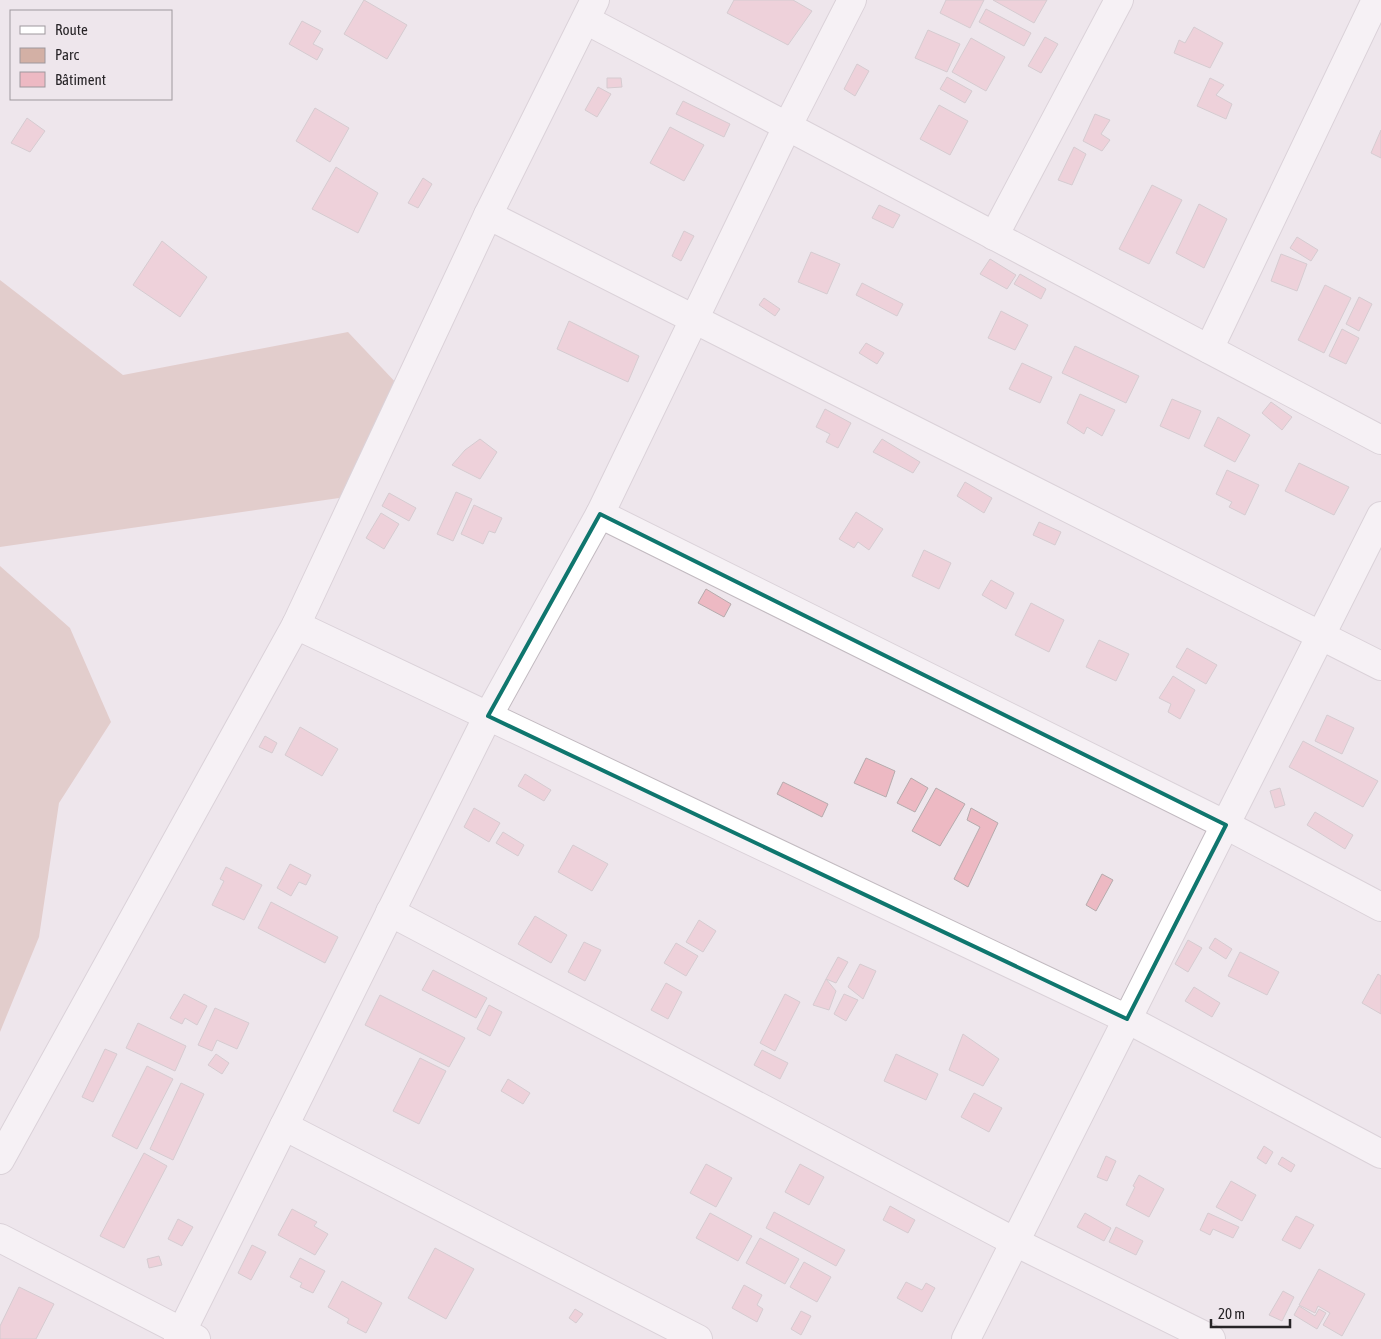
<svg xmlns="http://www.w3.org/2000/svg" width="1381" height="1339" font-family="'Asap Condensed',sans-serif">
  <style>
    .green { fill: #d3b0a5 }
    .building { fill: #edb9c3; stroke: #b6abad }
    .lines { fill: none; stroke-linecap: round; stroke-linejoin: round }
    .minor-casing { stroke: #c2bac0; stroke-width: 30 }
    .minor { stroke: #fff; stroke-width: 28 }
    .marked { fill: none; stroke: #0f766e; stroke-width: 4; stroke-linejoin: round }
  </style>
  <rect width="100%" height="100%" fill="#eee6ec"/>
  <g class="green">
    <path d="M0 280 123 375 348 332 400 387 346 497 0 547Z"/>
    <path d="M0 566 70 628 111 722 59 803 39 937 0 1032Z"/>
  </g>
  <g class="building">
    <path d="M364 0 407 25 387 59 344 34Z"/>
    <path d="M734 0H793L812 11 788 45 727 13Z"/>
    <path d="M946 0H984L970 28 940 13Z"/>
    <path d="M993 0H1047L1034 23Z"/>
    <path d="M986 9 1031 33 1024 46 979 22Z"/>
    <path d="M302 21 321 31 313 44 323 49 317 60 289 44Z"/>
    <path d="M1194 27 1223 43 1210 68 1174 53 1179 40 1185 43Z"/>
    <path d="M928 30 960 44 947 72 915 58Z"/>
    <path d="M1045 37 1058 44 1041 73 1028 66Z"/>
    <path d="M971 38 1005 57 986 91 952 72Z"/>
    <path d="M857 64 869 71 855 96 844 89Z"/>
    <path d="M947 77 972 91 965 103 940 89Z"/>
    <path d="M607 78H621L622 87 607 88Z"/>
    <path d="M1210 78 1224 85 1216 95 1232 104 1226 119 1197 106Z"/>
    <path d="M598 87 611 94 597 117 585 110Z"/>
    <path d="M683 101 730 124 724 137 676 114Z"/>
    <path d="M939 105 968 121 950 155 920 139Z"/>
    <path d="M315 108 349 128 330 162 296 141Z"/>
    <path d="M1095 114 1110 120 1101 134 1110 140 1102 151 1083 141Z"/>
    <path d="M27 118 45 131 30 152 11 143Z"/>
    <path d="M670 127 704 145 684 181 650 163Z"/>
    <path d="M1381 130V158L1371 153Z"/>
    <path d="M1074 147 1086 154 1072 185 1058 180Z"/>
    <path d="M336 167 378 193 358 233 312 209Z"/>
    <path d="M423 178 432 184 418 208 408 203Z"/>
    <path d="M1152 185 1182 200 1149 264 1119 249Z"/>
    <path d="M1199 204 1227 219 1204 268 1176 253Z"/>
    <path d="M879 205 900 215 893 228 872 218Z"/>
    <path d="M684 231 694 236 681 261 672 256Z"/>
    <path d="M1297 237 1318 250 1311 261 1290 248Z"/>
    <path d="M162 241 207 277 180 317 133 285Z"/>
    <path d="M811 252 840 264 827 294 798 282Z"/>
    <path d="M1281 254 1307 264 1297 291 1271 281Z"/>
    <path d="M990 259 1016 275 1007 289 980 274Z"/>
    <path d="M1020 274 1046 289 1041 299 1014 284Z"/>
    <path d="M862 283 903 304 897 316 856 295Z"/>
    <path d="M1325 285 1351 298 1324 353 1298 340Z"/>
    <path d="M1359 297 1372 304 1359 331 1346 324Z"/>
    <path d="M764 298 780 309 775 316 759 305Z"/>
    <path d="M1001 311 1028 325 1015 350 988 338Z"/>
    <path d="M569 321 639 356 628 382 557 349Z"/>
    <path d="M1342 329 1359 338 1346 364 1329 356Z"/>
    <path d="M866 343 884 353 877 364 859 353Z"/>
    <path d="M1075 346 1139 376 1126 403 1062 373Z"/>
    <path d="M1022 363 1052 377 1040 403 1009 389Z"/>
    <path d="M1080 394 1115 410 1102 436 1087 427 1084 434 1067 423Z"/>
    <path d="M1172 399 1201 411 1189 439 1160 426Z"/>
    <path d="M1271 402 1292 417 1282 430 1262 413Z"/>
    <path d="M825 409 851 423 838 448 826 442 830 434 816 427Z"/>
    <path d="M1218 417 1250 435 1235 462 1204 446Z"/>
    <path d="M480 439 497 452 480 479 452 465 465 450Z"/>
    <path d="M882 439 920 462 913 473 873 452Z"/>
    <path d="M1299 463 1349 487 1334 515 1285 491Z"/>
    <path d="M1227 470 1259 485 1245 515 1229 507 1232 502 1216 494Z"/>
    <path d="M965 482 992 498 984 513 957 496Z"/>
    <path d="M456 492 472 499 453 541 437 534Z"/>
    <path d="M389 493 416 508 409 521 382 506Z"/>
    <path d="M474 505 502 518 495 533 489 531 483 544 461 534Z"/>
    <path d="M856 512 883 529 869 550 858 542 854 548 839 539Z"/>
    <path d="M381 513 399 524 384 549 366 538Z"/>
    <path d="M1039 522 1061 532 1055 545 1033 535Z"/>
    <path d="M924 550 951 563 939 589 912 576Z"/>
    <path d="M991 580 1014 593 1006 609 982 595Z"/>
    <path d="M706 589 731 604 724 617 698 603Z"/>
    <path d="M1031 603 1064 620 1049 652 1015 635Z"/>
    <path d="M1099 640 1129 654 1116 681 1086 667Z"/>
    <path d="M1187 648 1217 665 1206 684 1176 667Z"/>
    <path d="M1173 676 1195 690 1180 719 1168 712 1171 704 1159 698Z"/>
    <path d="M1327 715 1354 728 1342 754 1315 741Z"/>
    <path d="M300 727 338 749 322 776 285 755Z"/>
    <path d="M265 736 277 743 272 753 259 747Z"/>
    <path d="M1303 741 1378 781 1363 807 1289 767Z"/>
    <path d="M866 758 895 771 886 797 854 783Z"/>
    <path d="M525 774 551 790 544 801 518 786Z"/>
    <path d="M911 778 928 788 915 812 897 803Z"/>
    <path d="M783 782 828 804 822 817 777 794Z"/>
    <path d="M936 788 965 804 940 846 912 831Z"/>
    <path d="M1280 788 1285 805 1275 808 1270 791Z"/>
    <path d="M474 808 500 823 489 842 464 827Z"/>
    <path d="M971 808 998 823 968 887 954 879 980 827 967 820Z"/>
    <path d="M1315 812 1353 835 1345 849 1307 825Z"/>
    <path d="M503 832 524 845 518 856 496 843Z"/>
    <path d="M573 845 608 864 592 891 558 872Z"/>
    <path d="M290 864 311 875 306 885 299 882 291 896 277 888Z"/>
    <path d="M226 867 262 885 244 920 212 905 224 881 220 879Z"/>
    <path d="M1102 874 1113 880 1096 911 1086 905Z"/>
    <path d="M271 902 338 937 325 963 258 928Z"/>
    <path d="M535 916 567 935 551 963 518 944Z"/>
    <path d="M699 920 716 931 703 952 686 942Z"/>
    <path d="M1215 938 1232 949 1226 959 1209 948Z"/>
    <path d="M1188 940 1202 948 1188 972 1175 964Z"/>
    <path d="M584 942 601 950 585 981 568 972Z"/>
    <path d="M676 943 698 956 686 976 664 963Z"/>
    <path d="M1240 952 1279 972 1267 995 1228 976Z"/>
    <path d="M838 957 848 962 836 983 826 979Z"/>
    <path d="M860 964 876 971 863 999 848 987Z"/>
    <path d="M433 970 487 998 476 1018 422 990Z"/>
    <path d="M1378 974 1381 976V1014L1362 1003Z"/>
    <path d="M826 979 836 991 829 1010 813 1005Z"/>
    <path d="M666 983 682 992 668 1019 651 1010Z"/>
    <path d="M1194 987 1220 1003 1212 1017 1185 1001Z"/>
    <path d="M184 994 207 1006 197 1025 185 1018 182 1024 170 1018Z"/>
    <path d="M785 994 800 1002 775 1051 760 1043Z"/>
    <path d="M844 994 858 1000 846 1021 834 1014Z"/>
    <path d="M380 995 465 1038 449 1067 365 1025Z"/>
    <path d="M489 1005 502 1012 490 1036 477 1029Z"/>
    <path d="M215 1008 249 1023 237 1049 217 1040 212 1051 198 1045Z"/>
    <path d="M138 1023 186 1046 175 1071 126 1048Z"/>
    <path d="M963 1034 999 1059 983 1086 949 1070Z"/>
    <path d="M105 1049 117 1054 93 1102 82 1097Z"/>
    <path d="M762 1050 788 1063 780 1079 754 1065Z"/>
    <path d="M216 1054 229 1063 222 1074 208 1065Z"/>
    <path d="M896 1054 938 1074 926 1100 884 1081Z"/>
    <path d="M420 1058 446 1071 419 1124 393 1111Z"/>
    <path d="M147 1066 173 1079 137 1149 112 1136Z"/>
    <path d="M508 1079 530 1093 523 1104 501 1091Z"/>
    <path d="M181 1083 204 1094 173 1160 150 1149Z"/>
    <path d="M974 1093 1002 1108 989 1132 961 1117Z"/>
    <path d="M1264 1146 1273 1152 1266 1164 1257 1158Z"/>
    <path d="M144 1153 167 1166 124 1248 100 1236Z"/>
    <path d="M1106 1156 1116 1161 1107 1181 1097 1177Z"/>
    <path d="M1282 1157 1295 1165 1291 1172 1278 1164Z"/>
    <path d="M706 1164 732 1178 716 1207 690 1193Z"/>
    <path d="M800 1164 824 1177 809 1205 785 1192Z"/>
    <path d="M1139 1175 1164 1189 1149 1217 1126 1205 1135 1187 1133 1186Z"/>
    <path d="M1231 1181 1256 1195 1242 1221 1216 1207Z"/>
    <path d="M890 1206 915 1220 908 1233 883 1220Z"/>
    <path d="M292 1209 317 1222 314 1226 328 1234 315 1255 278 1235Z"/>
    <path d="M774 1212 845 1250 836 1266 766 1228Z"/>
    <path d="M710 1213 752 1236 738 1261 696 1238Z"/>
    <path d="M1085 1213 1111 1228 1104 1241 1077 1227Z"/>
    <path d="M1208 1213 1239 1227 1233 1238 1213 1229 1210 1235 1200 1230Z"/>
    <path d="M1296 1216 1314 1225 1300 1249 1282 1240Z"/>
    <path d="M178 1219 193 1227 182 1246 168 1239Z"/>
    <path d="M1116 1227 1143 1241 1136 1255 1109 1242Z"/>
    <path d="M760 1238 799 1259 785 1284 746 1263Z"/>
    <path d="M252 1245 266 1252 251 1280 238 1273Z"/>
    <path d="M435 1248 474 1269 446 1319 408 1298Z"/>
    <path d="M159 1256 162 1265 149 1268 147 1259Z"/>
    <path d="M300 1258 325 1271 313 1293 300 1287 302 1283 290 1277Z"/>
    <path d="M804 1262 831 1277 817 1302 790 1287Z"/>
    <path d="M1319 1269 1365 1294 1342 1336 1323 1325 1330 1313 1318 1306 1315 1313 1299 1305Z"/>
    <path d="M342 1281 382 1303 366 1333 347 1323 349 1319 328 1307Z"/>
    <path d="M906 1282 922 1290 926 1283 935 1288 922 1312 897 1298Z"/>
    <path d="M744 1285 762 1295 757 1305 763 1309 757 1322 732 1308Z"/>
    <path d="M19 1287 54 1304 36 1339H0V1326Z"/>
    <path d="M1283 1291 1294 1297 1282 1321 1269 1315Z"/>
    <path d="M1299 1306 1315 1316 1319 1309 1326 1313 1317 1329 1294 1315Z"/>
    <path d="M575 1309 583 1314 576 1323 569 1318Z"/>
    <path d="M801 1311 811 1316 801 1335 791 1329Z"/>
  </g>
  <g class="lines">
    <defs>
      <g id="minor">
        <path d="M586 20 1381 440"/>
        <path d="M488 215 1381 666"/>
        <path d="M994 236 1119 0"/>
        <path d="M1209 349 1376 0"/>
        <path d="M600 514 1226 825 1381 907"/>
        <path d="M296 625 1127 1019 1381 1154"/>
        <path d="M390 912 1015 1242 1211 1339"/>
        <path d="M284 1126 698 1339"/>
        <path d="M0 1160 296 625 488 215 595 0"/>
        <path d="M0 1238 196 1339"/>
        <path d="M178 1339 488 716 600 514 787 127 852 0"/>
        <path d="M966 1339 1381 516"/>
      </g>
    </defs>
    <use href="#minor" class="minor-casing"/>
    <use href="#minor" class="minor"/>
  </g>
  <path d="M0 0H1381V1339H0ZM600 514 1226 825 1127 1019 488 716Z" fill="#eee6ec" fill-opacity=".55" fill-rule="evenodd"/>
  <path class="marked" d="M600 514 1226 825 1127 1019 488 716Z"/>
  <rect x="10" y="10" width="162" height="90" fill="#eee6ec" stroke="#9e989d"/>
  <rect x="20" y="26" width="25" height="8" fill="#ffffff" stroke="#9e989d"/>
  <text x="55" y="35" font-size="15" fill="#272427">Route</text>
  <rect x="20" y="48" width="25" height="15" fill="#d3b0a5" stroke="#9e989d"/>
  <text x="55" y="60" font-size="15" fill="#272427">Parc</text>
  <rect x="20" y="72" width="25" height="15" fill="#edb9c3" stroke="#9e989d"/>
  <text x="55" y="85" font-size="15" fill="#272427">Bâtiment</text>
  <path d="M1211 1319v8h79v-8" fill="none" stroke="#272427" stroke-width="2.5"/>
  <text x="1218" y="1319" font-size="15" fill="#272427" stroke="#eee6ec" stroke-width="4" paint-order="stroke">20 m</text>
</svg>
